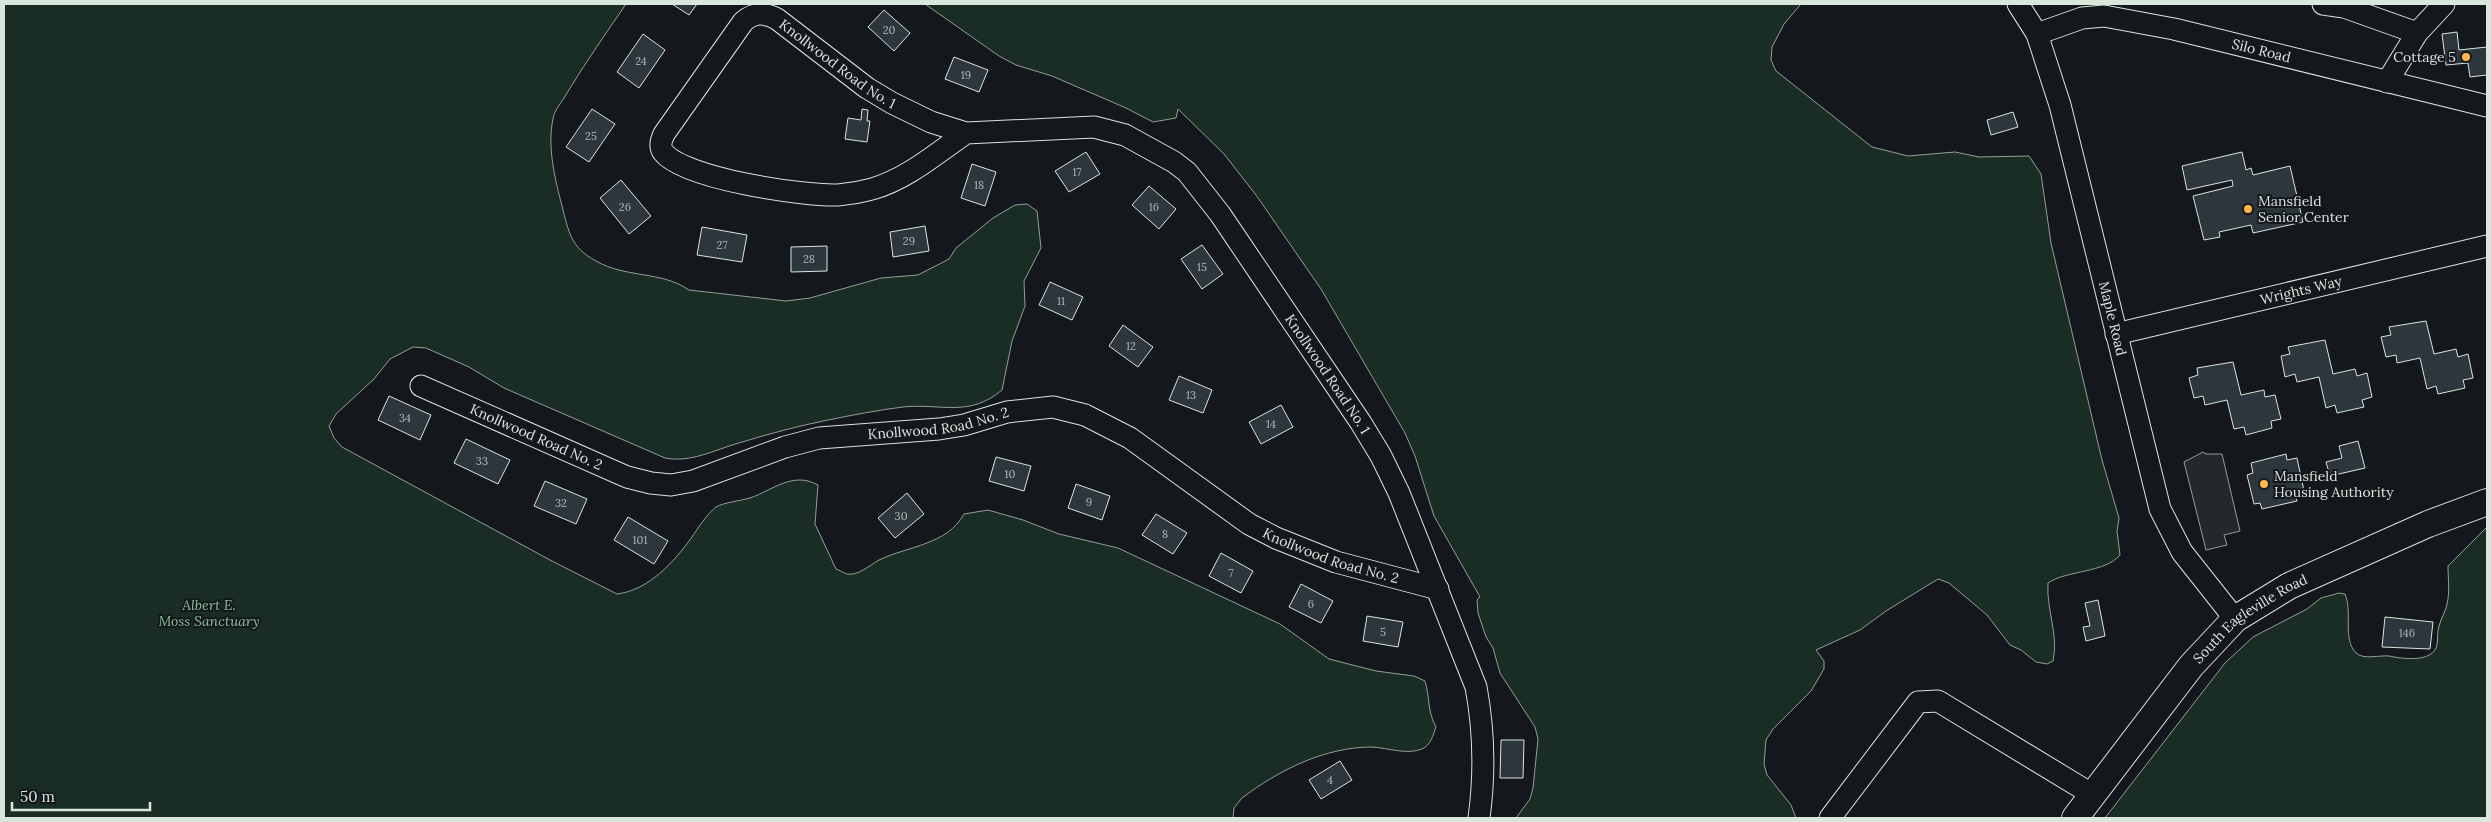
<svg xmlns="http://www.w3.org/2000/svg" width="2491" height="822" font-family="Lora,serif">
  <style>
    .green { fill: #1a2d24; stroke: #939e99 }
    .parking { fill: #24282b; stroke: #939e99 }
    .building { fill: #2c363c; stroke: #d8e6dc }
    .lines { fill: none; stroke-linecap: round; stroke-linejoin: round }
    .minor-casing { stroke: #d8e6dc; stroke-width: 23 }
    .major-casing { stroke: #d8e6dc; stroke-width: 28 }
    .minor { stroke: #14181c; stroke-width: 21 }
    .major { stroke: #14181c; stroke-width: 26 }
    .poi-dot { fill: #ffb74d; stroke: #14181c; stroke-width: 2 }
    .labels { text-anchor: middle; stroke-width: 4; stroke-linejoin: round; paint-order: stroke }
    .number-label { font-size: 11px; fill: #adbab4 }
    .street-label { font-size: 14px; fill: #d8e6dc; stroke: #14181c }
    .poi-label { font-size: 14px; fill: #d8e6dc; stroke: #14181c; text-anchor: start }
    .park-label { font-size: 14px; font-style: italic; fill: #8ac095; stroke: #14181c }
  </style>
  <rect width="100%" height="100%" fill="#14181c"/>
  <g class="green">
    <path d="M4 4H626C606 33 586 62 567 93 563 101 554 110 553 119 547 147 555 179 562 206 569 232 570 247 596 261 625 278 662 271 689 290L786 301 810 298 881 278 918 275 949 259 956 248 993 218 1015 205 1027 204 1037 211 1041 248 1024 281 1025 306 1012 341 1002 390C969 418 941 403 903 407 878 410 853 415 828 420 798 426 768 434 739 443 714 450 691 463 665 458L504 388 469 367 426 348 413 347 390 359 374 379 336 414 329 426 334 438 342 447 550 560 617 594C649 590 674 562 692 537 698 528 707 514 716 507 725 502 740 501 750 498 773 490 793 471 818 485L815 524 836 569C839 570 844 573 847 574 858 576 870 565 879 560 908 546 947 545 964 514L988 510 1023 520 1059 534 1118 548 1280 624 1329 659 1376 671 1414 676 1425 681C1430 697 1427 711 1436 727 1433 735 1431 745 1422 749 1407 755 1388 748 1372 747 1325 747 1279 770 1242 798L1234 808 1233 818H4Z"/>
    <path d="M925 4H1801L1784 24 1772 47 1771 60 1776 71 1872 147 1908 156 1955 152 1979 157 2029 156 2041 174 2051 243 2102 460 2119 518 2117 531 2120 555C2105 573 2067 570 2048 583 2046 609 2059 635 2053 661L2047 664 2036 662 2021 650 2010 645 1987 615 1949 583 1938 579 1886 611 1860 630 1816 650 1824 661V669L1811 691 1773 729 1766 740 1764 764 1767 775 1791 805 1796 818H1516L1530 799 1533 788 1538 739 1535 727 1500 673 1493 648 1486 637 1478 613 1477 600 1480 597 1434 516 1415 456 1405 433 1321 289 1256 195 1224 154 1178 109 1176 118 1153 122 1126 108 1052 76 1016 65 999 56Z"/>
    <path d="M2487 527V818H2105L2225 663 2253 637 2307 609 2321 598 2339 593 2345 594C2353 613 2342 638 2356 653 2363 660 2380 655 2389 656 2403 659 2433 663 2437 645 2438 638 2437 632 2439 626 2441 618 2446 611 2447 604 2450 592 2448 578 2448 566Z"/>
  </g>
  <path class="parking" d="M2203 452 2206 454H2222L2240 531 2224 535 2227 545 2206 550 2184 462Z"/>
  <g class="building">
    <path d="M672 4H697L689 15Z"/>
    <path d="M884 10 910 33 894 51 868 27Z"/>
    <path d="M2457 32 2459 50 2487 47V75L2470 77 2468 63 2446 65 2442 34Z"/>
    <path d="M643 34 665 50 639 88 617 72Z"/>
    <path d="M954 57 988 70 979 92 945 79Z"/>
    <path d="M592 109 615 124 589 162 566 147Z"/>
    <path d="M862 109 868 110 867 121H870L867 142 845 139 848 118 861 120Z"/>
    <path d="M2013 112 2018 127 1991 135 1987 120Z"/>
    <path d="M1086 152 1100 174 1069 192 1055 171Z"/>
    <path d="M2242 152 2246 170 2251 168 2253 175 2290 166 2303 222 2253 233 2251 225 2219 232 2220 237 2204 240 2193 196 2233 186 2232 180 2187 190 2182 166Z"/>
    <path d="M972 164 996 172 985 206 961 198Z"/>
    <path d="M621 180 651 216 629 234 600 198Z"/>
    <path d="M1149 186 1176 209 1159 229 1132 205Z"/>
    <path d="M925 226 929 251 893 257 890 232Z"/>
    <path d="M702 227 747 235 742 262 697 255Z"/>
    <path d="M1202 245 1223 274 1202 289 1181 259Z"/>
    <path d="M827 246V271L791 272V247Z"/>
    <path d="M1050 282 1083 297 1072 320 1039 305Z"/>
    <path d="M2426 321 2434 354 2456 349 2458 357 2468 354 2473 378 2463 380 2465 388 2438 394 2436 386 2427 389 2420 358 2397 363 2396 355 2386 357 2381 337 2391 335 2389 327Z"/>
    <path d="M1123 325 1153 347 1138 367 1109 346Z"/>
    <path d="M2325 340 2333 374 2355 369 2357 376 2367 373 2372 397 2362 400 2364 407 2337 413 2335 405 2326 408 2319 377 2297 382 2295 374 2285 377 2281 356 2290 354 2288 347Z"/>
    <path d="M2233 362 2241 395 2264 390 2265 397 2275 395 2281 419 2271 421 2272 428 2246 435 2244 427 2234 429 2227 400 2205 405 2203 396 2194 398 2189 378 2198 375 2197 368Z"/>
    <path d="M1179 376 1212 390 1203 413 1169 400Z"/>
    <path d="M389 396 431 415 420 440 378 420Z"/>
    <path d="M1281 405 1293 427 1261 444 1249 422Z"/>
    <path d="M466 439 510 460 498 484 454 463Z"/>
    <path d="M2358 441 2365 468 2330 476 2326 462 2342 458 2339 446Z"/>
    <path d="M2286 454 2287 460 2297 458 2304 491 2295 494 2297 501 2262 509 2260 503 2254 504 2247 475 2253 473 2251 463Z"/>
    <path d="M996 457 1031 466 1024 491 989 481Z"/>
    <path d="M545 481 587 499 576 524 534 506Z"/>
    <path d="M1076 484 1110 496 1102 520 1068 508Z"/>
    <path d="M907 493 924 514 895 538 878 518Z"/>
    <path d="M1156 514 1187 533 1173 554 1142 535Z"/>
    <path d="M628 517 668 541 654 564 614 540Z"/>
    <path d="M1221 553 1253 571 1241 593 1209 576Z"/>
    <path d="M1301 584 1333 601 1321 623 1289 607Z"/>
    <path d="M2098 600 2105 636 2086 641 2083 627 2090 626 2085 603Z"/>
    <path d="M1367 616 1403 622 1398 647 1363 641Z"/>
    <path d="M2385 617 2433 622 2430 649 2382 647Z"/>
    <path d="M1501 740H1524L1523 778H1500Z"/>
    <path d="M1340 761 1352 780 1321 799 1309 780Z"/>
  </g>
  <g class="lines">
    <defs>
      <g id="minor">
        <path id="s1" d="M2018 4 2037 34 2060 105 2160 509 2182 552 2235 619"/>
        <path d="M2323 4 2344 7 2417 33"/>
        <path id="s2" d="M2037 34 2082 18 2104 16 2174 29 2487 106"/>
        <path d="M2387 82 2417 33 2444 4"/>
        <path id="s3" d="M966 133C937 153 907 179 872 189 861 192 849 194 838 195 804 196 684 179 663 152 659 146 661 140 664 134L743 22C754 12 764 12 777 19L867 88 892 103 931 122 966 133 1094 127 1125 135 1174 162 1187 172 1220 214 1361 423 1381 456 1399 493 1476 687C1484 730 1485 774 1479 818"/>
        <path id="s4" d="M2116 334 2487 246"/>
        <path id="s5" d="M421 386 627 477 651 483 671 485 693 481 785 447 819 438 939 429 964 425 1007 412 1053 407 1085 415 1130 438 1249 524 1276 538 1336 562 1438 589"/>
        <path d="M1830 818 1918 702 1938 701 2093 795"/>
      </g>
      <g id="major">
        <path id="s6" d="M2075 818 2191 666 2235 619 2289 586 2428 524 2487 502"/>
      </g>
    </defs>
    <use href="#minor" class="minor-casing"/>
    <use href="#major" class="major-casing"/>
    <use href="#minor" class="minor"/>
    <use href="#major" class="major"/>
  </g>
  <g class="poi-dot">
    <circle cx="2466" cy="57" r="5"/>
    <circle cx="2248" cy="209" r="5"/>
    <circle cx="2264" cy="484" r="5"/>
  </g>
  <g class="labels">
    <g class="number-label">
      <text x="889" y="34">20</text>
      <text x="641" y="65">24</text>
      <text x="966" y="79">19</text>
      <text x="591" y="140">25</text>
      <text x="1077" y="176">17</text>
      <text x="979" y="189">18</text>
      <text x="625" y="211">26</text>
      <text x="1154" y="211">16</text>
      <text x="909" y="245">29</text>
      <text x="722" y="249">27</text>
      <text x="809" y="263">28</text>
      <text x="1202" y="271">15</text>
      <text x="1061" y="305">11</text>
      <text x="1131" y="350">12</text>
      <text x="1191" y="399">13</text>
      <text x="405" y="422">34</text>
      <text x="1271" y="428">14</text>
      <text x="482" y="465">33</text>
      <text x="1010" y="478">10</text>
      <text x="1089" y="506">9</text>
      <text x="561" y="507">32</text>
      <text x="901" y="520">30</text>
      <text x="1165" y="538">8</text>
      <text x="640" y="544">101</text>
      <text x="1231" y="577">7</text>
      <text x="1311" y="608">6</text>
      <text x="1383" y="636">5</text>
      <text x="2407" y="637">146</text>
      <text x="1330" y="784">4</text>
    </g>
    <g class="street-label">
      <text dy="5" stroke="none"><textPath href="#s2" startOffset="231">Silo Road</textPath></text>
      <text dy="5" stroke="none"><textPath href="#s3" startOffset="596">Knollwood Road No. 1</textPath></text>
      <text dy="5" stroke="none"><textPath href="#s4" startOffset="190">Wrights Way</textPath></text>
      <text dy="5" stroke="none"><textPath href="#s1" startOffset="330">Maple Road</textPath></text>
      <text dy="5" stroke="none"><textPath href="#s3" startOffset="1222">Knollwood Road No. 1</textPath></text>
      <text dy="5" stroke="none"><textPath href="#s5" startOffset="546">Knollwood Road No. 2</textPath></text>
      <text dy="5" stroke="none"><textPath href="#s5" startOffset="126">Knollwood Road No. 2</textPath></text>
      <text dy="5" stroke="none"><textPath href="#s5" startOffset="981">Knollwood Road No. 2</textPath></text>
      <text dy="5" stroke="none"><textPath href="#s6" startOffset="268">South Eagleville Road</textPath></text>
    </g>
    <g class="poi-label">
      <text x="2456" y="62" text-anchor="end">Cottage 5</text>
      <text x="2258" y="206">Mansfield<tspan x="2258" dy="16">Senior Center</tspan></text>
      <text x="2274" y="481">Mansfield<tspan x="2274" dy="16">Housing Authority</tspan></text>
    </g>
    <g class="park-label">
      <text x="209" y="610">Albert E.<tspan x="209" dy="16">Moss Sanctuary</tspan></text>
    </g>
  </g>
  <rect width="2491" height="822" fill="none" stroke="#d8e6dc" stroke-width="10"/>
  <path d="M12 802v8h138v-8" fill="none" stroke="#d8e6dc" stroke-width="2.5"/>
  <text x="20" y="802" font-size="15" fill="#d8e6dc" stroke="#14181c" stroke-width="4" paint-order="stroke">50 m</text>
</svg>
